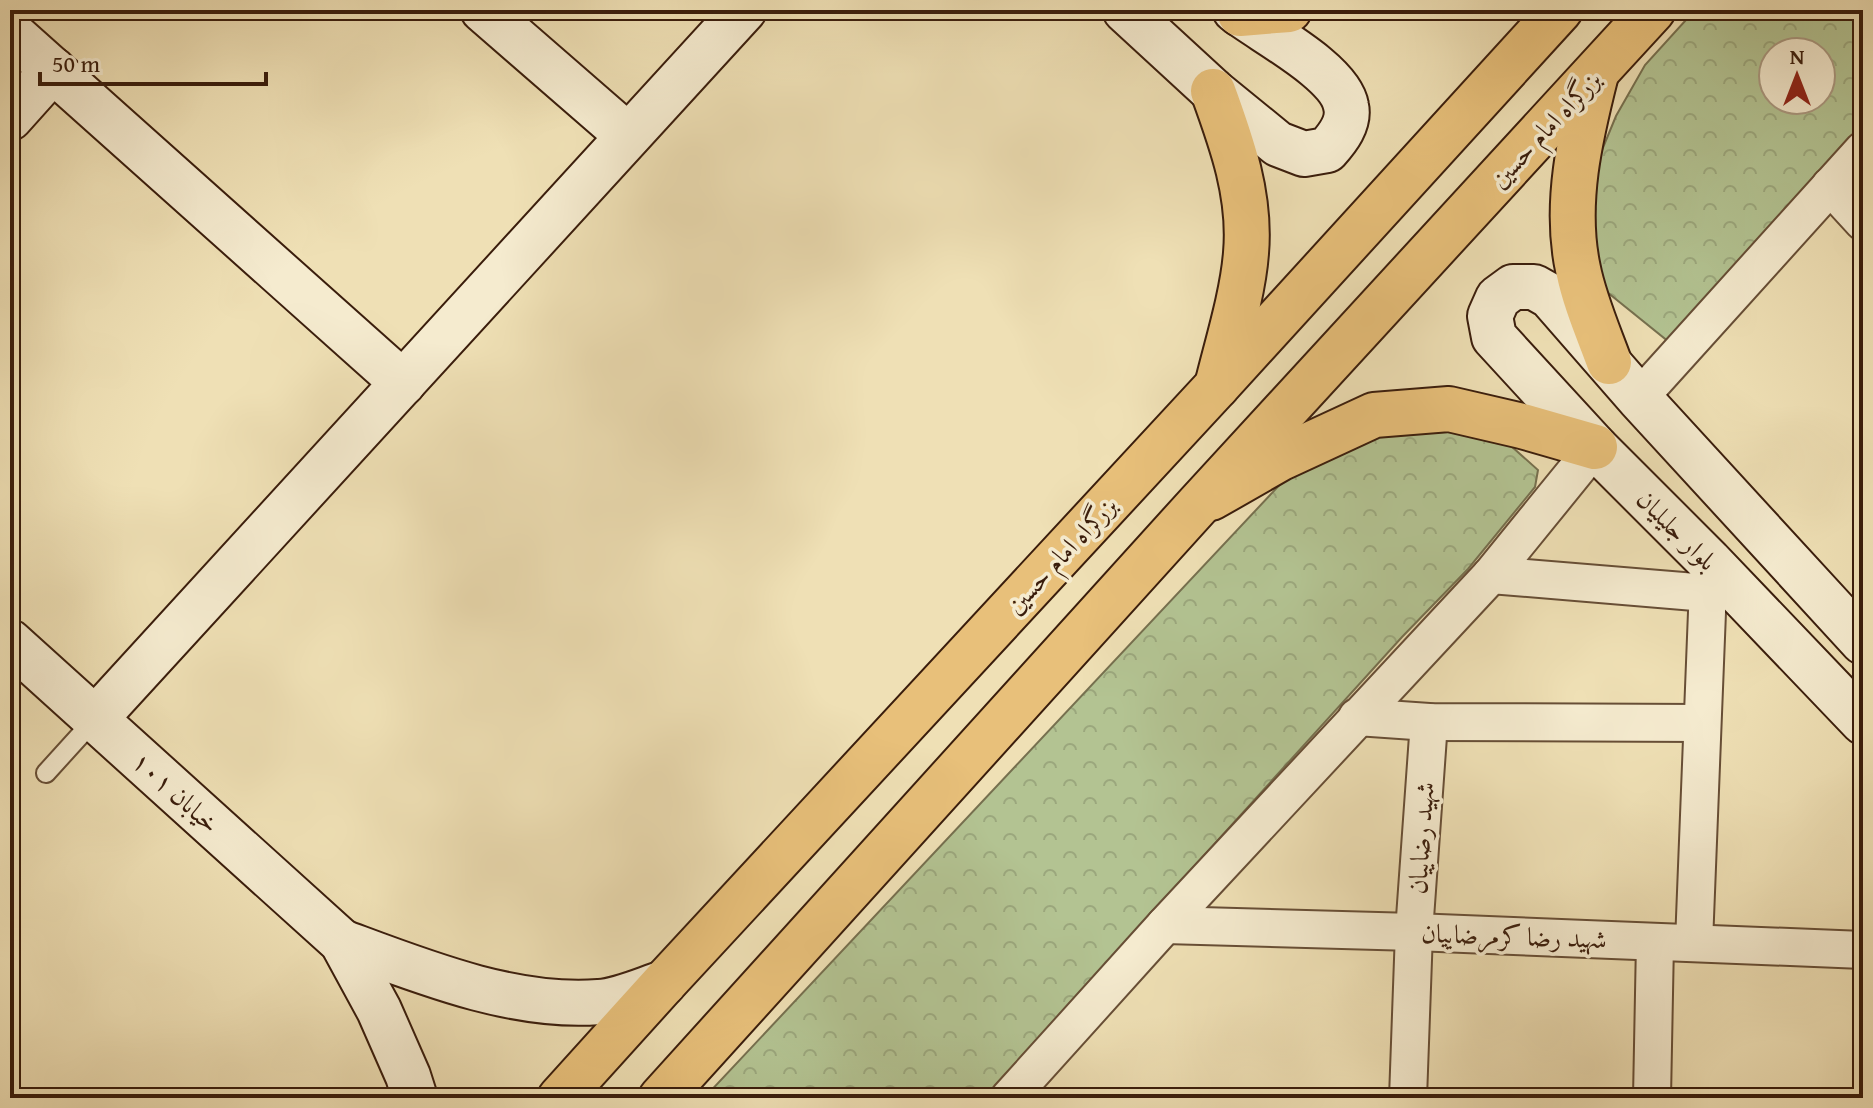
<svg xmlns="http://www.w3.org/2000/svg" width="1873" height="1108" font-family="'Gentium Book Plus',Amiri,serif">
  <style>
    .park { fill: url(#park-crowns); stroke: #76704f; stroke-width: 2; fill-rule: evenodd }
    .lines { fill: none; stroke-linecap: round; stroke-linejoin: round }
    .lane-casing { stroke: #674e36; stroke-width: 22 }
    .street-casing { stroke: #674e36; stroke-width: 40 }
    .secondary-casing { stroke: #3a1d0c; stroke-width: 48 }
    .primary-casing { stroke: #3a1d0c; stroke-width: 48 }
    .highway-casing { stroke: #3a1d0c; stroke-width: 48 }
    .lane { stroke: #f5ebcf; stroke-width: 18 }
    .street { stroke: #f5ebcf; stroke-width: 36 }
    .secondary { stroke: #f5ebcf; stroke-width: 44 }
    .primary { stroke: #e8c07a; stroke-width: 44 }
    .highway { stroke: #e8c07a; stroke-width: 44 }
    .labels { text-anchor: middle; stroke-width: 7; stroke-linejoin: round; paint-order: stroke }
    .street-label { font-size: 26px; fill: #3a1d0c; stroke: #f5ebcf }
  </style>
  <defs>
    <pattern id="park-crowns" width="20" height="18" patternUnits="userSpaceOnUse" patternTransform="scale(2)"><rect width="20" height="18" fill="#b3c392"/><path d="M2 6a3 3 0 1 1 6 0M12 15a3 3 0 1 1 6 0" fill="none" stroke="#9ba77d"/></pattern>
  </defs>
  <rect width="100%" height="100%" fill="#efe0b5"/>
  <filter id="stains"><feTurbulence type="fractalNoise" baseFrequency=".0025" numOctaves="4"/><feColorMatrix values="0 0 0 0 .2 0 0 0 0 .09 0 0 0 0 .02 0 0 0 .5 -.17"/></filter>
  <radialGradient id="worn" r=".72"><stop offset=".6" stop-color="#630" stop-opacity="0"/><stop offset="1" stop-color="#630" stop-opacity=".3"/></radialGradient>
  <g class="park">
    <path d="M1695 10H1863V133L1674 346 1602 288 1588 184 1616 116 1645 65ZM1773 52H1821V100H1773Z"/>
    <path d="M1389 420H1482L1538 470 1535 487 1468 569 1402 637 984 1098H704L1302 461Z"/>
  </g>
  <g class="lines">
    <defs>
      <path id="lane" d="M46 773 95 719"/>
      <g id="street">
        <path d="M1830 186 1863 222"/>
        <path d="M1639 398 1863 150"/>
        <path d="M1491 575 1707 593"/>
        <path d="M1357 717 1429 722 1702 723"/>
        <path d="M1165 925 1414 932 1863 950"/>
        <path d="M1694 943 1709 561"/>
        <path d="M1009 1098 1165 925 1491 575 1595 447"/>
        <path d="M1408 1098 1414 932 1429 722"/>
        <path d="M1652 1098 1655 942"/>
      </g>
      <g id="secondary">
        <path d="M483 10 628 136"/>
        <path d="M1125 10 1213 91 1278 144 1304 154 1327 150C1337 139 1350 123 1346 106 1340 71 1263 32 1235 10"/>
        <path d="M10 32 403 383"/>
        <path d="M10 118 53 70"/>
        <path d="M10 642 342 942 379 1010 408 1076 415 1098"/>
        <path d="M1863 642 1639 398 1550 296 1534 287H1513L1498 298 1490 316 1494 337 1595 447 1709 561 1863 722"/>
        <path d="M95 719 744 10"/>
        <path d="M342 942C420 971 514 1009 599 1002 619 1001 645 989 664 983"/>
      </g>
      <g id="primary">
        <path d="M1240 14 1289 10"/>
        <path d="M1596 74C1580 137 1564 204 1578 269 1584 300 1598 332 1609 362"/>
        <path d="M1213 91C1232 143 1251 196 1246 253 1243 294 1227 345 1217 386"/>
        <path d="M1211 498 1281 458 1374 415 1449 409 1522 426 1595 447"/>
      </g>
      <g id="highway">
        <path d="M560 1098 664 983 1217 386 1560 10"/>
        <path d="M661 1098 1198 505 1653 10"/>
      </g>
    </defs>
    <use href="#lane" class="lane-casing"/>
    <use href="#street" class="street-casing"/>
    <use href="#secondary" class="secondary-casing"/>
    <use href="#primary" class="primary-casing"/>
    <use href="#highway" class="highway-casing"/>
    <use href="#lane" class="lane"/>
    <use href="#street" class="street"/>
    <use href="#secondary" class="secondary"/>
    <use href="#primary" class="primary"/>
    <use href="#highway" class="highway"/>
  </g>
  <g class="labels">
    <g class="street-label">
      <text transform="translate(1545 129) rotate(-47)" y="9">بزرگراه امام حسین</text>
      <text transform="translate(1677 530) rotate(45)" y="9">بلوار جلیلیان</text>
      <text transform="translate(1061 555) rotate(-47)" y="9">بزرگراه امام حسین</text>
      <text transform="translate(176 792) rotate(42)" y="9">خیابان ۱۰۱</text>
      <text transform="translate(1421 838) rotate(-86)" y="9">شهید رضاییان</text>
      <text transform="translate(1514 936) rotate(2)" y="9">شهید رضا کرمرضاییان</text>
    </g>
  </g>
  <rect width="1873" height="1108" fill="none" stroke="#efe0b5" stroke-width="40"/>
  <rect x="12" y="12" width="1849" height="1084" fill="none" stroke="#3a1d0c" stroke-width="4"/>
  <rect x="20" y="20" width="1833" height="1068" fill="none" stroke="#3a1d0c" stroke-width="2"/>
  <g transform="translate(1797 76)"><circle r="38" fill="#f5ebcf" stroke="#aa9981" stroke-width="2"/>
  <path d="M0-6L14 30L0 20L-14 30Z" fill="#8f2418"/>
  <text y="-12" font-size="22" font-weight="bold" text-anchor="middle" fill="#3a1d0c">N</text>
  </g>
  <path d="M40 72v12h226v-12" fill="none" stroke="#3a1d0c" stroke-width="4"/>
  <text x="52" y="72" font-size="24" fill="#3a1d0c" stroke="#f5ebcf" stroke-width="6" paint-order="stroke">50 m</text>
  <rect width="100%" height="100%" filter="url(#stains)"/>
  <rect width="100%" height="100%" fill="url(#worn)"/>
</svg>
